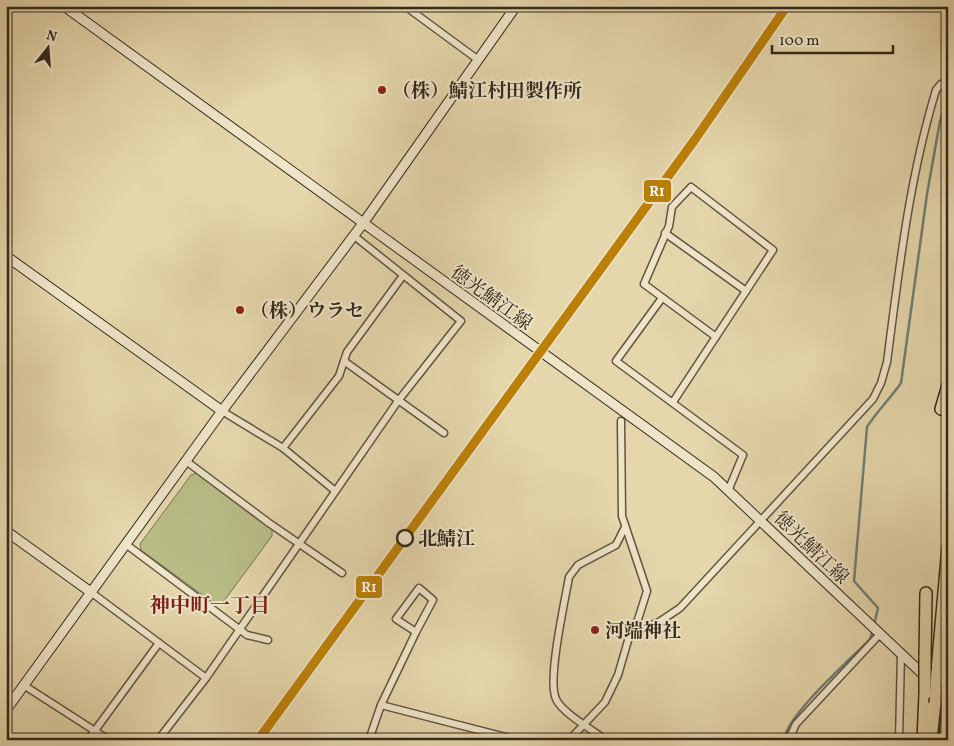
<svg xmlns="http://www.w3.org/2000/svg" width="954" height="746" font-family="Vollkorn,'Noto Serif JP',serif">
  <style>
    .green { fill: #b8bd86; stroke: #757352 }
    .lines { fill: none; stroke-linecap: round; stroke-linejoin: round }
    .stream { stroke: #6e7f75; stroke-width: 2.5 }
    .street-casing { stroke: #5f5441; stroke-width: 9 }
    .secondary-casing { stroke: #32291e; stroke-width: 11 }
    .highway-casing { stroke: #32291e; stroke-width: 14 }
    .street { stroke: #eee4c8; stroke-width: 6 }
    .secondary { stroke: #eee4c8; stroke-width: 9 }
    .highway { stroke: #e5d6ab; stroke-width: 11 }
    .highway-bridge-casing { stroke: #32291e; stroke-width: 14; stroke-linecap: butt }
    .highway-bridge { stroke: #e5d6ab; stroke-width: 11 }
    .rail-1-casing { stroke: #eee4c8; stroke-width: 12 }
    .rail-1 { stroke: #bc8009; stroke-width: 9 }
    .poi-dot { fill: #8f2418; stroke: #eee4c8; stroke-width: 2 }
    .stop-dot { fill: #eee4c8; stroke: #32291e; stroke-width: 2.5 }
    .labels { text-anchor: middle; stroke-width: 4; stroke-linejoin: round; paint-order: stroke }
    .poi-label { font-size: 19px; font-weight: bold; fill: #32291e; stroke: #eee4c8; text-anchor: start }
    .street-label { font-size: 19px; fill: #32291e; stroke: #eee4c8 }
    .stop-label { font-size: 19px; font-weight: bold; fill: #32291e; stroke: #eee4c8; text-anchor: start }
    .neighbourhood-label { font-size: 20px; font-weight: bold; fill: #7a1f14; stroke: #eee4c8 }
    .line-badge { stroke: #eee4c8; stroke-width: 2 }
    .badge-label { font-size: 14px; text-anchor: middle; font-weight: bold; fill: #fff }
  </style>
  <rect width="100%" height="100%" fill="#e5d6ab"/>
  <filter id="stains"><feTurbulence type="fractalNoise" baseFrequency=".004" numOctaves="4"/><feColorMatrix values="0 0 0 0 .2 0 0 0 0 .09 0 0 0 0 .02 0 0 0 .5 -.17"/></filter>
  <radialGradient id="worn" r=".72"><stop offset=".6" stop-color="#630" stop-opacity="0"/><stop offset="1" stop-color="#630" stop-opacity=".3"/></radialGradient>
  <path class="green" d="M197 473 272 528V536L221 605H216L141 550 140 544 191 475Z"/>
  <g class="lines">
    <g class="stream">
      <path d="M874 625 878 608 854 581 867 427C877 411 890 399 901 383L927 194 940 121 948 97"/>
      <path d="M784 738C792 710 848 662 870 639L873 630"/>
    </g>
    <defs>
      <g id="street">
        <path d="M405 6 477 59"/>
        <path d="M665 233 746 291"/>
        <path d="M662 298 616 361 743 455 728 491"/>
        <path d="M344 361 444 433"/>
        <path d="M673 402 773 250 691 187 672 207 669 226 644 284 716 337"/>
        <path d="M222 411 283 448 334 490"/>
        <path d="M621 421 622 516 647 591 634 632"/>
        <path d="M283 448 339 376 347 352 402 277"/>
        <path d="M186 461 269 523 342 573"/>
        <path d="M127 545 247 635 268 640"/>
        <path d="M92 593 206 678"/>
        <path d="M25 686 109 740"/>
        <path d="M381 705 517 740"/>
        <path d="M88 740 159 643"/>
        <path d="M158 740 206 678 398 401 461 321 353 235"/>
        <path d="M369 740 381 705 416 632 396 619 419 588 433 600 416 632"/>
        <path d="M574 740 573 736 605 702 618 675 629 637 634 632 659 622 680 608 873 399 881 383 887 362C899 270 909 179 936 90L941 84 948 83"/>
        <path d="M606 740C593 730 562 713 556 699 547 680 565 601 569 577L578 565 616 545 625 527"/>
        <path d="M781 740 790 737 796 724 880 634"/>
        <path d="M899 740 901 654"/>
      </g>
      <g id="secondary">
        <path d="M64 6 714 477 948 698"/>
        <path d="M6 256 222 411"/>
        <path d="M6 531 92 593"/>
        <path d="M6 710 222 411 364 222 516 6"/>
      </g>
      <g id="highway">
        <path d="M941 409 948 385"/>
        <path d="M925 657 926 593"/>
        <path d="M937 671 948 547"/>
        <path d="M923 740 925 694"/>
        <path d="M931 740 935 703"/>
        <path d="M945 740 948 705"/>
      </g>
    </defs>
    <use href="#street" class="street-casing"/>
    <use href="#secondary" class="secondary-casing"/>
    <use href="#highway" class="highway-casing"/>
    <use href="#street" class="street"/>
    <use href="#secondary" class="secondary"/>
    <use href="#highway" class="highway"/>
    <defs>
      <g id="highway-bridge">
        <path d="M925 657V694"/>
        <path d="M935 703 937 671"/>
      </g>
    </defs>
    <use href="#highway-bridge" class="highway-bridge-casing"/>
    <use href="#highway-bridge" class="highway-bridge"/>
    <defs>
      <path id="rail-1" d="M258 740 696 138 787 6"/>
    </defs>
    <use href="#rail-1" class="rail-1-casing"/>
    <use href="#rail-1" class="rail-1"/>
  </g>
  <g class="poi-dot">
    <circle cx="382" cy="90" r="5"/>
    <circle cx="240" cy="310" r="5"/>
    <circle cx="595" cy="630" r="5"/>
  </g>
  <circle class="stop-dot" cx="405" cy="538" r="8"/>
  <g class="labels">
    <g class="poi-label">
      <text x="392" y="97">（株）鯖江村田製作所</text>
      <text x="250" y="317">（株）ウラセ</text>
      <text x="605" y="637">河端神社</text>
    </g>
    <g class="street-label">
      <text transform="translate(492 297) rotate(36)" y="7">徳光鯖江線</text>
      <text transform="translate(812 547) rotate(44)" y="7">徳光鯖江線</text>
    </g>
    <g class="stop-label">
      <text x="418" y="545">北鯖江</text>
    </g>
    <g class="neighbourhood-label">
      <text x="210" y="612">神中町一丁目</text>
    </g>
  </g>
  <g class="line-badge">
    <rect x="643" y="179" width="29" height="24" rx="5" fill="#bc8009"/>
    <rect x="355" y="575" width="28" height="24" rx="5" fill="#bc8009"/>
  </g>
  <g class="badge-label">
    <text x="657" y="196">R1</text>
    <text x="369" y="592">R1</text>
  </g>
  <rect width="954" height="746" fill="none" stroke="#e5d6ab" stroke-width="25"/>
  <rect x="8" y="8" width="939" height="731" fill="none" stroke="#32291e" stroke-width="2.5"/>
  <rect x="12" y="12" width="929" height="721" fill="none" stroke="#32291e"/>
  <g transform="translate(48 48) rotate(17)" stroke="#eee4c8" stroke-width="4" paint-order="stroke">
  <path d="M0-4L9 19L0 12L-9 19Z" fill="#32291e"/>
  <text y="-8" font-size="14" font-weight="bold" text-anchor="middle" fill="#32291e">N</text>
  </g>
  <path d="M772 45v8h121v-8" fill="none" stroke="#32291e" stroke-width="2.5"/>
  <text x="779" y="45" font-size="15" fill="#32291e" stroke="#eee4c8" stroke-width="4" paint-order="stroke">100 m</text>
  <rect width="100%" height="100%" filter="url(#stains)"/>
  <rect width="100%" height="100%" fill="url(#worn)"/>
</svg>
